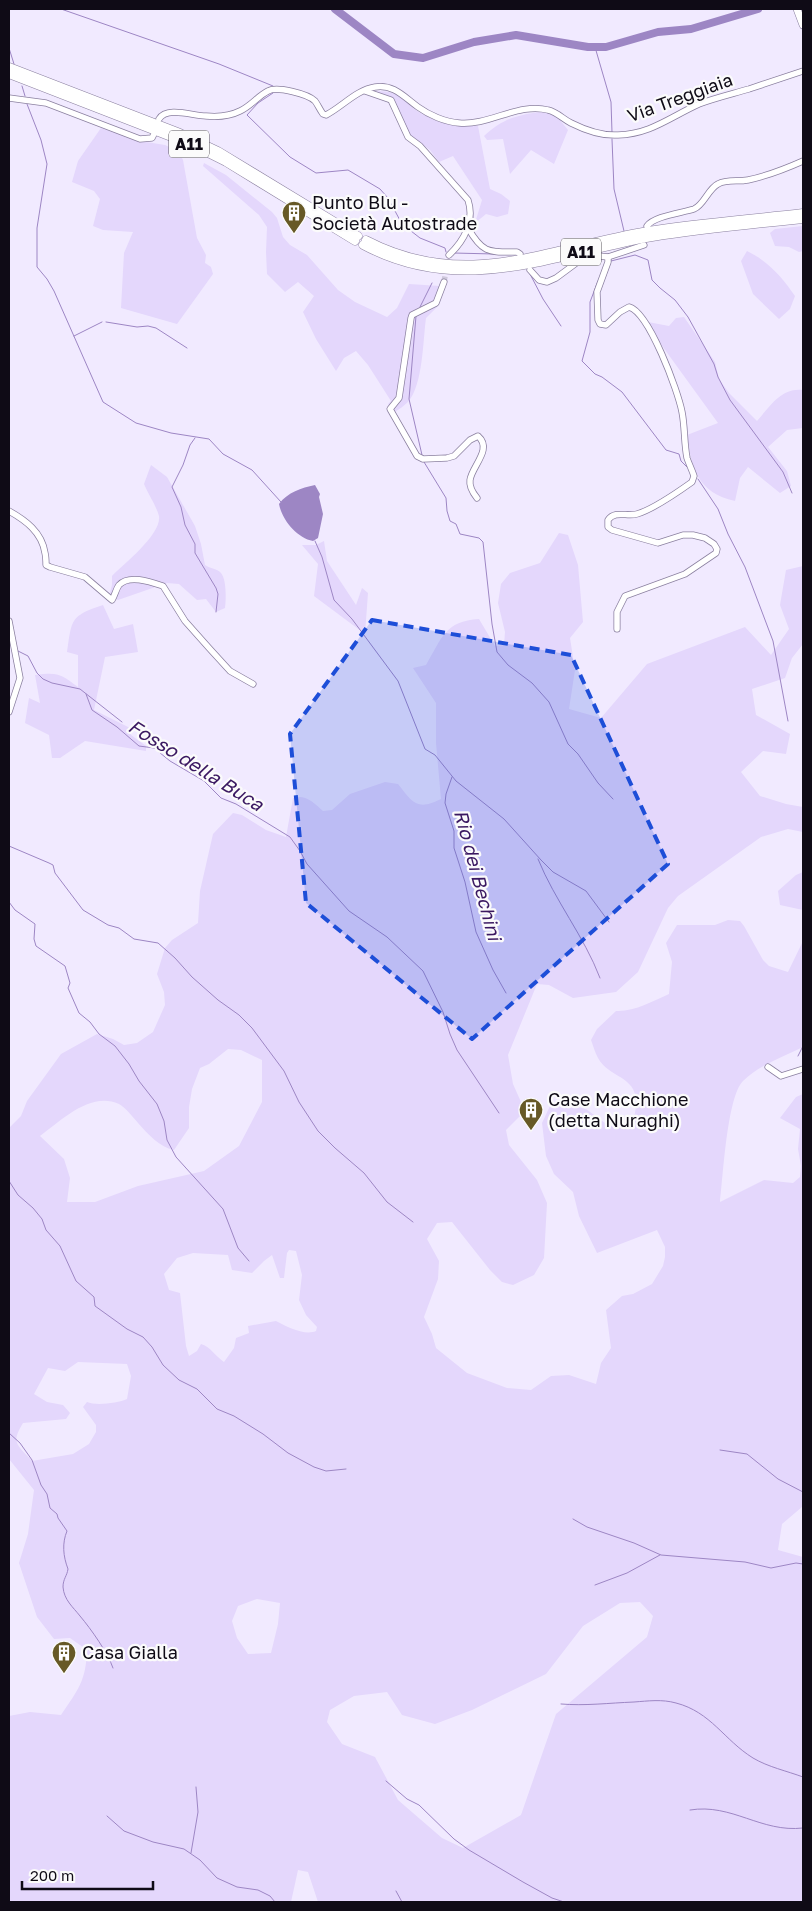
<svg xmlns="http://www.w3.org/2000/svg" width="812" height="1911" font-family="'Golos Text',sans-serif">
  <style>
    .green { fill: #e4d7fc; fill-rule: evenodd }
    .water { fill: #9d86c4 }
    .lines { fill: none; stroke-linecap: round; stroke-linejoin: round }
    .stream { stroke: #9d86c4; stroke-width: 1 }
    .river { stroke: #9d86c4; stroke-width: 8 }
    .minor-tunnel { stroke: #cfc9dc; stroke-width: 5.5; stroke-dasharray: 5.5 3; stroke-linecap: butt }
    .minor-casing { stroke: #8b80a0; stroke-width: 7 }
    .major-casing { stroke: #8b80a0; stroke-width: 8 }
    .highway-casing { stroke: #8b80a0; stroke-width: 9 }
    .minor { stroke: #fff; stroke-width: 5.5 }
    .major { stroke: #fff; stroke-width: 7 }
    .highway { stroke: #fff; stroke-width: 8 }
    .marked { fill: #1d4ed8; fill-opacity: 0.2; stroke: #1d4ed8; stroke-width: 4; stroke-dasharray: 10 6; stroke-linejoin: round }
    .labels { text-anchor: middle; stroke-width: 4.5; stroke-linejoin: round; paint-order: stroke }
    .shield { fill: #fbfbfb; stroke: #56535b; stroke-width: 1 }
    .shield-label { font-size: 16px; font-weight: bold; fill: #0f0b16 }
    .street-label { font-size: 18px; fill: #0f0b16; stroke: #fbfbfb }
    .poi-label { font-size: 18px; fill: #0f0b16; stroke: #fbfbfb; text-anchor: start }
    .water-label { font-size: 19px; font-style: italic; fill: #3a1861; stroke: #fbfbfb }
  </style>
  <rect width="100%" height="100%" fill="#f1eaff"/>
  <g class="green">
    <path d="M376 91C408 92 401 103 424 115 441 125 459 126 478 126L490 189 501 194 510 201 508 214 497 217 486 214 475 223 482 200 453 156 439 162 430 150 408 133 393 99Z"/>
    <path d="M539 112 555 114 568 130 554 164 531 150 510 174 503 139 487 140 484 136C503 119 514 116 539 112Z"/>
    <path d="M101 128 140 141 165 145 178 151 183 160 197 238 206 255 205 263 211 267 213 274 177 324 121 308 124 253 133 232 103 230 93 226 100 199 94 191 72 182 78 161Z"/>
    <path d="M204 163 226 175 272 212 277 218 283 237 290 245 307 255 338 290 355 302 387 317 397 308 409 284 440 286 437 307 426 318C423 340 423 385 408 402 404 406 399 409 395 412L388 404 391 401 368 365 356 351 344 358 336 371 316 339 303 312 314 296 298 282 285 292 267 274 266 252 267 227 259 215 203 166Z"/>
    <path d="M803 226V251L799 252 789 247 775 246 770 233 775 229Z"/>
    <path d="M747 251C768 261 782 277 795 296L790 309 779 319 753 294 741 261Z"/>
    <path d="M684 317 715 362 719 379 729 393 757 421C770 406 782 387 803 390V428L787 430 768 447 787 471 791 486 780 493 748 467 740 478 735 501C698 493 691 468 687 435L718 423 647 325 648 322 669 326 676 318Z"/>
    <path d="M151 465 167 477 195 526 201 544 205 565C209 568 217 569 220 572 227 578 226 600 225 608L216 612 206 599 197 600 179 584 167 583 118 600 109 596 112 585V576C124 564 162 534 159 516 156 505 148 494 144 484Z"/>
    <path d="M559 533 568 535 578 565 583 622 570 638 575 670 569 709 601 718 647 664 745 627 771 655 789 629 780 605 786 570 803 566V644L792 658 785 678 752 689 756 715 790 734 786 754 763 751 741 772 760 796 786 804 803 807V832L788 829 761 837 678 896 668 908 638 972 616 992 573 998 549 985 537 984 508 1055 513 1084 525 1111 506 1130 509 1145 537 1180 547 1203 544 1258 534 1275 513 1285 502 1282 490 1270 452 1222 437 1223 427 1239 439 1261 438 1279 424 1317 432 1334 436 1348 467 1373 507 1388 531 1390 551 1376 569 1375 596 1384 601 1363 611 1348 606 1310 622 1296 633 1294 652 1284 663 1266 665 1257V1247L657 1230 597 1253 579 1216 573 1192 554 1174 546 1156 542 1123 550 1106 566 1104 586 1109 609 1126 627 1128C635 1118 635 1116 636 1103 637 1076 609 1078 598 1058 595 1053 593 1045 591 1040L597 1029 616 1011C634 1012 653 1001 669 994L672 962 666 943 677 925H715L728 920 740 921 744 926 763 960 769 966 788 972 803 941V1047C783 1057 759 1065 743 1081 727 1097 723 1178 720 1202L764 1180 793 1183 800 1177 801 1166 798 1149 800 1129 780 1118 796 1097 803 1094V1508L802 1507 782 1524 778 1550 803 1557V1902H318L308 1872 298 1870 291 1902H9V1716L30 1712 61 1715C78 1690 86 1681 87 1650L70 1638 54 1639 37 1617 19 1563 28 1534 34 1490 9 1459V1128L21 1116 27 1101 61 1054 97 1034 113 1039 124 1045 137 1043 153 1032 165 1005 164 992 157 974 165 948 172 940 198 923 200 891 213 834 233 813 242 815 266 830 286 837 293 798C306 794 314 803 323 811L332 810 350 794 385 782 398 784C413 803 417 811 441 799L436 743V703L413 668 426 665C442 638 445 621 479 619L495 646 504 645 505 632 498 603 501 584 510 573 540 563ZM228 1049 241 1050 262 1060V1102L239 1146 204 1171 138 1186 95 1202H67L70 1178 64 1159 40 1136C61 1121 90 1091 119 1104 125 1107 133 1117 138 1123 148 1134 159 1147 174 1150L189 1128V1107L192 1089 200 1068 209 1064ZM289 1250 296 1251 302 1275 299 1300 306 1315 317 1327 316 1331C305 1336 287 1327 276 1321L248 1326 249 1333 236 1338 234 1348 224 1362C216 1357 210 1346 201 1344L197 1351 189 1356 186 1346 180 1293 169 1290 164 1274 177 1258 193 1253 228 1255 232 1270 252 1273 264 1261 272 1255 280 1278H284L287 1253ZM78 1362 127 1364 131 1376 127 1399C118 1403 96 1406 87 1402L83 1407 96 1425V1432L89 1444 73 1454 32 1461C18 1445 10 1444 23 1423L66 1419 70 1413 63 1405 47 1402 34 1394 48 1368 65 1371ZM257 1599 280 1603 278 1624 271 1653 248 1654 237 1638 232 1621 238 1606ZM640 1602 653 1616 647 1637 556 1714 521 1815 463 1848 442 1838 398 1800 375 1757 342 1744 327 1722 330 1710 354 1696 387 1692 402 1715 435 1724 472 1710 546 1674 583 1626 620 1603Z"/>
    <path d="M324 541 327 561 356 605 362 588 368 593 365 634 314 596 318 564 302 545H316Z"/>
    <path d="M103 605 114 629 133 624 138 652 105 657 94 710 130 728 131 735 146 746V751L85 741 60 758H52L49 735 25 723 29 698 40 703 35 675C59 672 60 674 78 687V655L67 652C72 619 70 616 103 605Z"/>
    <path d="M803 872V910L780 905 778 891 796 875Z"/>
  </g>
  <path class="water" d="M315 485 320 494 319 497 323 514 318 538 313 541C297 538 282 520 279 504 288 492 301 488 315 485Z"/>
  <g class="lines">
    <g class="stream">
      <path d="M61 9 219 64 273 86"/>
      <path d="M595 47 611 102 612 132"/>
      <path d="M9 48 14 64"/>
      <path d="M22 86 25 96"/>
      <path d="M273 93 258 103 247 115 290 157 316 173 348 170 380 189 388 198 402 224 420 238 445 248 446 252"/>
      <path d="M27 104 41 140 47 164 37 228V267L47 279 54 291 103 402 136 423 171 433 209 439 223 454 252 470 281 502"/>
      <path d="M612 139 614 189 624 231"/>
      <path d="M453 253 494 254"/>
      <path d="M611 261 635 255 648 260 652 280 660 288 675 300 688 317 714 364 718 377 730 400 783 472 792 493"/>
      <path d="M530 274 543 299 561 326"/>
      <path d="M598 281 590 302V332L582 361 595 374 602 377 622 392 666 450 679 454 681 461 687 467"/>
      <path d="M420 307 432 283"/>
      <path d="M416 316 409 399 422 455"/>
      <path d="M106 322 137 327 148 326 156 328 187 348"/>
      <path d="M74 336 102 322"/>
      <path d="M195 438 190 445 183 465 172 487 181 507 185 525 195 544V553L216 588 218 594 216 612"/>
      <path d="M424 462 446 498 447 511 450 521 456 524 460 534 479 538 483 542 492 624 497 652 508 665 532 683 549 702 568 744 578 754 598 783 613 799"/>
      <path d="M698 479 718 509 728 534 745 567 773 641 788 721"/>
      <path d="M315 541 322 557 334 600 352 619 398 681 425 749 435 755 456 781 504 819 541 860 553 872 586 891 609 922"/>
      <path d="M16 650 28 656 37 673 43 679 52 683 80 689 122 722"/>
      <path d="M86 694 92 710 117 727 139 746 154 748 170 761 204 781 221 798 236 804 290 837 300 851 307 864 349 911 387 937 423 971 443 1012 450 1034 457 1050 499 1113"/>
      <path d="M452 777 446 794 445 803 454 831V848L465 882 476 932 493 970 506 993"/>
      <path d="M9 846 49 863 53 865 55 873 83 910 108 925 119 928 134 939 158 943 175 958 192 977 218 1000 239 1015 252 1028 284 1071 299 1102 318 1131 335 1148 364 1173 387 1202 413 1222"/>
      <path d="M538 859C555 901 584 936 600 978"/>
      <path d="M9 902 15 910 35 924 34 939 36 946 65 966 70 983 68 988 79 1013 90 1022 99 1034 115 1046 129 1064 139 1081 157 1104 164 1121 167 1140 176 1157 223 1209 238 1248 249 1261"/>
      <path d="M798 1056 803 1046"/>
      <path d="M9 1181 18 1195 33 1208 42 1219 46 1230 60 1246 76 1281 94 1297 95 1306 127 1329 143 1337 152 1347 163 1365 179 1380 197 1389 217 1409 234 1416 263 1434 288 1453 314 1467 326 1471 346 1469"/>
      <path d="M9 1433 20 1443 32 1460 41 1485 47 1494 50 1508 57 1514 58 1518 67 1531C62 1543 63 1556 68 1569 67 1576 63 1579 63 1587 64 1600 73 1607 80 1616 91 1629 108 1653 113 1668"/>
      <path d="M720 1450 747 1454 778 1479 803 1492"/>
      <path d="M573 1519 587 1527 634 1543 661 1555 745 1562 771 1568 796 1563 803 1564"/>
      <path d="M595 1585 627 1573 660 1555"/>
      <path d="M561 1704C585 1706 609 1703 634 1702 648 1701 662 1699 676 1703 711 1712 724 1740 753 1758 768 1767 787 1771 803 1777"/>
      <path d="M386 1781 407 1799 419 1805 454 1839 469 1850 523 1882 552 1898 564 1902"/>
      <path d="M690 1810C732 1803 761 1833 803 1828"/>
      <path d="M107 1816 124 1831 153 1842 184 1849 200 1860 217 1878 237 1887 258 1890 270 1896 275 1902"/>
      <path d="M191 1853 198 1812 196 1787"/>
      <path d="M396 1891 402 1902"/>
    </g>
    <path class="river" d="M335 9 394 54 423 58 474 42 516 35 588 47H606L658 32 691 29 758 9"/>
    <path class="minor-tunnel" d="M444 282 449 255"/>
    <defs>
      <g id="minor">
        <path d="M365 91 391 100 408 137 420 146 468 200C475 221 464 241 449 255"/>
        <path d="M9 98 46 103 140 139 152 138 154 134"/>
        <path d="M159 119C167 106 193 116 206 116 217 117 230 116 240 111 251 106 258 96 268 91 277 86 308 94 315 101 318 105 320 110 323 114L326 115C342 107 356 90 375 87 394 84 404 97 418 107 429 115 445 122 459 123 489 126 519 102 548 110 557 112 563 119 571 123 585 130 603 136 618 135 651 134 670 117 699 104 715 98 732 94 749 89 767 83 785 77 803 71"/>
        <path d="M647 226C654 216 682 213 694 209 704 205 708 189 718 184 727 179 738 182 748 180 767 176 785 169 803 161"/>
        <path d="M468 228C483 254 489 252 517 252L520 254"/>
        <path d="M608 257V262L597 292 598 320 600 324 606 325 620 312 629 307C649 312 678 391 682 412 685 427 684 443 687 458 689 464 692 470 694 476L692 482C678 492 654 509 637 514 627 517 615 510 608 520V527L612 530 658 543 683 535H693L705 538 714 544 717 549 716 553 685 574 625 596 617 612V629"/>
        <path d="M530 270 539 280 547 282 556 278 579 261 599 256 608 257 644 245"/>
        <path d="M444 282 436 303 412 315 411 318 399 398 390 409 417 456 423 459 447 458 454 456 470 440 478 436C493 449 472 466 470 480 469 487 473 493 477 498"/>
        <path d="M9 511C25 520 42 532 45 553 46 557 46 561 46 565L50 567 85 577 112 600C115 595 116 589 119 585 129 574 151 582 163 586L185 621 209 648 230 671 253 684"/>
        <path d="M9 621 20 678 9 712"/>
        <path d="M768 1067 781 1076 803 1069"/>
      </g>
      <path id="major" d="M797 9 803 25"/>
      <g id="highway">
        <path d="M9 67 180 133 218 151 358 236"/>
        <path d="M9 74 192 145 226 162 355 241"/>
        <path d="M366 240C466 292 547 248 648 231 699 223 752 219 803 213"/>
        <path d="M363 245C462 298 551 255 652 237 702 229 753 224 803 219"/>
      </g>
    </defs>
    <use href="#minor" class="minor-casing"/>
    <use href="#major" class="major-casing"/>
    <use href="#highway" class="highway-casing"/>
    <use href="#minor" class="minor"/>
    <use href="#major" class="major"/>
    <use href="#highway" class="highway"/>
  </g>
  <path class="marked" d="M372 620 571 655 668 864 472 1039 306 903 290 734Z"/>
  <defs>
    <symbol id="building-pin" viewBox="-11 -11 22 30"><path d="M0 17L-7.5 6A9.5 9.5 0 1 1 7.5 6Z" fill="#675926" stroke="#fbfbfb"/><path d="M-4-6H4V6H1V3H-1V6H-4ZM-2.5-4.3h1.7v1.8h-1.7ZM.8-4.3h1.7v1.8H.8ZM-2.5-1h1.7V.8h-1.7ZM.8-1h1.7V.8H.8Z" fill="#fff"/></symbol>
  </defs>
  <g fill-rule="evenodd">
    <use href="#building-pin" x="280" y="199" width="28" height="38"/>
    <use href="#building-pin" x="517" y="1096" width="28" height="38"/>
    <use href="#building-pin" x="50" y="1639" width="28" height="38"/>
  </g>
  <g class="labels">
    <g class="shield">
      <rect x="169" y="130.5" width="40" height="27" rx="4"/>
      <rect x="561" y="238.5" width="40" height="27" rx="4"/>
    </g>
    <g class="shield-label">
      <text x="189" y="150">A11</text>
      <text x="581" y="258">A11</text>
    </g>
    <g class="street-label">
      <text transform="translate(680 98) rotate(-20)" y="6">Via Treggiaia</text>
    </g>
    <g class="poi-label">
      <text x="312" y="209">Punto Blu -<tspan x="312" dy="21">Società Autostrade</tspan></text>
      <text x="548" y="1106">Case Macchione<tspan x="548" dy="21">(detta Nuraghi)</tspan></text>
      <text x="82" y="1659">Casa Gialla</text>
    </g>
    <g class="water-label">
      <text transform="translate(196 765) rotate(32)" y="7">Fosso della Buca</text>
      <text transform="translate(478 875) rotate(75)" y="7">Rio dei Bechini</text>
    </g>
  </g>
  <rect width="812" height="1911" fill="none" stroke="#0f0b16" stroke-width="20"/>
  <path d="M22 1881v8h131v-8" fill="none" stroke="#0f0b16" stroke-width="2.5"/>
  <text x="30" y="1881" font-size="15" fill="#0f0b16" stroke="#fbfbfb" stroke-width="4" paint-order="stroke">200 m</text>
</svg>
